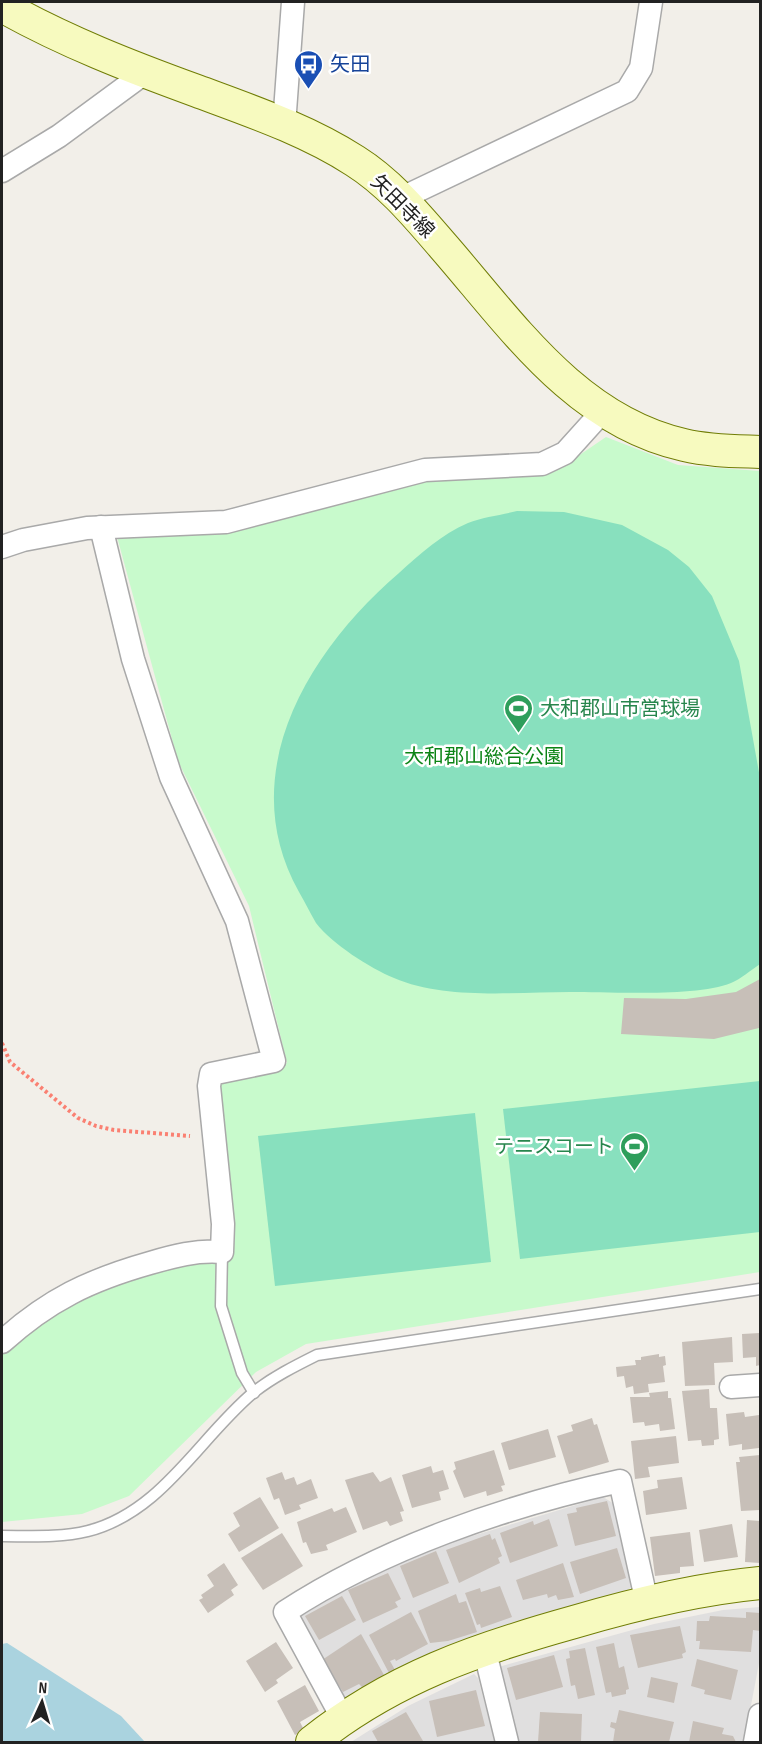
<svg xmlns="http://www.w3.org/2000/svg" width="762" height="1744" font-family="'Sofia Sans Condensed','Noto Sans JP',sans-serif">
  <style>
    .residential { fill: #e0dfdf }
    .park { fill: #c8facc }
    .pitch { fill: #88e0be }
    .water { fill: #aad3df }
    .building { fill: #c7bfb8 }
    .lines { fill: none; stroke-linecap: round; stroke-linejoin: round }
    .lane-casing { stroke: #a9a9a9; stroke-width: 13 }
    .street-casing { stroke: #a9a9a9; stroke-width: 25 }
    .secondary-casing { stroke: #707d05; stroke-width: 34 }
    .path { stroke: #fa8072; stroke-width: 4; stroke-dasharray: 3 3; stroke-linecap: butt }
    .lane { stroke: #fff; stroke-width: 10 }
    .street { stroke: #fff; stroke-width: 22 }
    .secondary { stroke: #f7fabf; stroke-width: 32 }
    .labels { text-anchor: middle; stroke-width: 5; stroke-linejoin: round; paint-order: stroke }
    .transit-label { font-size: 20px; fill: #164399; stroke: #fff; text-anchor: start }
    .street-label { font-size: 20px; fill: #222; stroke: #fff }
    .leisure-label { font-size: 20px; fill: #27864d; stroke: #fff; text-anchor: start }
    .park-label { font-size: 20px; fill: #0c8416; stroke: #fff }
  </style>
  <rect width="100%" height="100%" fill="#f2efe9"/>
  <g class="residential">
    <path d="M603 1497 616 1505 631 1587 623 1596 474 1637 401 1670 346 1702 298 1618 377 1571 452 1542Z"/>
    <path d="M760 1607V1658L744 1742H517L498 1669 502 1666 654 1624 723 1610Z"/>
    <path d="M474 1674 478 1678 495 1742H351L408 1706Z"/>
  </g>
  <path class="park" d="M606 437 678 465 760 471V1272L306 1344 256 1372 129 1496 82 1514 2 1522V1348L101 1283 232 1247 219 1080 287 1063 249 906 178 761 116 533 210 534 422 482 556 471Z"/>
  <g class="pitch">
    <path d="M517 511 564 512 622 525 668 550 689 567 712 596 739 661 760 778V964C751 970 741 979 731 983 697 997 609 992 570 992 515 992 445 1000 394 978 370 968 332 944 316 923 310 913 305 902 299 892 233 774 308 651 399 573 420 554 442 534 468 523 483 517 502 515 517 511Z"/>
    <path d="M760 1081V1232L520 1259 503 1109Z"/>
    <path d="M475 1113 491 1262 275 1286 258 1136Z"/>
  </g>
  <path class="water" d="M7 1643 121 1716 145 1742H2V1644Z"/>
  <g class="building">
    <path d="M760 979 759 1028 714 1039 621 1034 624 998 686 999 736 992Z"/>
    <path d="M760 1333V1365L756 1366V1357L743 1358 742 1334Z"/>
    <path d="M732 1337 733 1362 714 1363 715 1385 685 1386 682 1342Z"/>
    <path d="M659 1354V1357L665 1356 666 1365 663 1366 665 1382 648 1384 649 1392 634 1394 633 1386 626 1388 624 1376 617 1377 616 1367 636 1365 635 1360H641V1357Z"/>
    <path d="M709 1389 710 1408H717L719 1439 714 1440V1445L702 1446 701 1440 688 1441 682 1391Z"/>
    <path d="M668 1391V1398H671L675 1429 660 1431 659 1424 645 1426 644 1422 633 1423 630 1397H650L649 1393Z"/>
    <path d="M744 1412 745 1417 759 1415V1448L742 1450V1444L729 1446 726 1414Z"/>
    <path d="M592 1418 594 1425 597 1424 609 1462 569 1474 557 1436 573 1431 571 1425Z"/>
    <path d="M548 1429 556 1457 509 1470 501 1443Z"/>
    <path d="M676 1436 679 1463 648 1467 650 1477 635 1479 631 1441Z"/>
    <path d="M494 1450 505 1485 501 1486 503 1491 487 1496 486 1491 464 1498 453 1471 456 1469 454 1462Z"/>
    <path d="M760 1455V1510L741 1511 736 1462H740L739 1457Z"/>
    <path d="M431 1466 433 1473 443 1470 449 1489 439 1492 441 1500 412 1508 402 1475Z"/>
    <path d="M282 1472 285 1480 294 1477 297 1485 311 1479 318 1498 299 1505 301 1509 285 1515 279 1498 274 1500 266 1478Z"/>
    <path d="M373 1472 380 1482 391 1477 404 1511 400 1512 403 1521 390 1526 387 1521 363 1530 345 1480Z"/>
    <path d="M682 1477 687 1509 646 1515 643 1491 658 1488 657 1480Z"/>
    <path d="M260 1497 279 1528 239 1552 228 1534 240 1526 233 1513Z"/>
    <path d="M607 1501 616 1536 575 1546 567 1514 577 1512 576 1508Z"/>
    <path d="M346 1507 357 1532 326 1545 328 1550 311 1554 306 1542 303 1543 297 1522 332 1508 334 1512Z"/>
    <path d="M549 1519 558 1546 510 1563 500 1533 533 1521 534 1525Z"/>
    <path d="M747 1520 760 1521V1563L745 1562Z"/>
    <path d="M732 1524 738 1557 704 1562 699 1530Z"/>
    <path d="M690 1532 694 1566 680 1567V1573L655 1576 650 1537Z"/>
    <path d="M282 1533 303 1566 263 1590 241 1558Z"/>
    <path d="M490 1534 492 1540 495 1538 502 1556 498 1558 500 1563 459 1583 446 1550Z"/>
    <path d="M617 1548 626 1578 580 1594 570 1562Z"/>
    <path d="M436 1551 449 1583 413 1598 400 1566Z"/>
    <path d="M224 1563 238 1585 231 1590 234 1595 208 1613 199 1600 203 1598 201 1595 214 1586 207 1575Z"/>
    <path d="M563 1563 574 1597 558 1600 556 1595 548 1598 547 1594 523 1600 516 1580Z"/>
    <path d="M388 1573 401 1599 395 1602 398 1607 363 1623 348 1590Z"/>
    <path d="M500 1586 512 1617 481 1628 480 1624 477 1625 465 1593 480 1588 481 1592Z"/>
    <path d="M456 1594 459 1603 466 1601 477 1632 448 1641 430 1643 418 1611Z"/>
    <path d="M342 1596 356 1620 319 1640 305 1616Z"/>
    <path d="M411 1612 428 1644 396 1661 395 1659 390 1661 395 1670 389 1673 369 1635Z"/>
    <path d="M746 1612 760 1613V1631L753 1630 751 1652 699 1649 700 1641H696L697 1621H709L710 1616 746 1618Z"/>
    <path d="M680 1626 686 1652 682 1654 683 1658 638 1668 630 1635Z"/>
    <path d="M361 1634 384 1675 369 1685 362 1687 359 1684 343 1692 322 1660Z"/>
    <path d="M276 1642 293 1668 276 1680 278 1683 265 1692 246 1661Z"/>
    <path d="M614 1643 619 1668 624 1666 629 1689 626 1690V1694L612 1697 611 1692 606 1693 596 1647Z"/>
    <path d="M585 1648 595 1695 578 1699 575 1685 571 1686 566 1659 570 1658 569 1651Z"/>
    <path d="M554 1655 563 1687 516 1700 507 1668Z"/>
    <path d="M697 1659 738 1670 731 1700 704 1694 705 1690 691 1686Z"/>
    <path d="M651 1677 678 1683 674 1703 647 1697Z"/>
    <path d="M305 1685 319 1711 300 1722 304 1730 295 1735 277 1701Z"/>
    <path d="M476 1690 485 1726 437 1737 429 1701Z"/>
    <path d="M619 1710 674 1722 669 1742H613L615 1729 610 1727 611 1722 616 1723Z"/>
    <path d="M406 1712 423 1741 378 1742 372 1731Z"/>
    <path d="M540 1712 582 1714 581 1742H538Z"/>
    <path d="M693 1721 724 1728 722 1734 733 1736 736 1742H689Z"/>
  </g>
  <g class="lines">
    <defs>
      <g id="lane">
        <path d="M222 1252 221 1306 242 1373 254 1393"/>
        <path d="M2 1536C30 1536 60 1538 88 1531 162 1512 199 1438 254 1392 273 1377 295 1366 317 1355L760 1289"/>
      </g>
      <g id="street">
        <path d="M284 125 293 2"/>
        <path d="M2 171 59 136 146 72"/>
        <path d="M402 198 627 91 641 68 651 2"/>
        <path d="M2 547 23 540 87 528 226 522 425 470 542 464 565 453 602 412"/>
        <path d="M2 1342C48 1300 90 1280 150 1263 174 1256 196 1250 222 1252L223 1224 209 1086 211 1074 274 1061 237 921 171 777 133 659 101 527"/>
        <path d="M731 1387 760 1385"/>
        <path d="M484 1648 507 1742"/>
        <path d="M343 1719 285 1612C383 1548 506 1506 620 1481L647 1603"/>
        <path d="M755 1742 760 1715"/>
      </g>
      <g id="secondary">
        <path d="M2 6C64 41 131 67 197 91 251 111 307 130 355 161 390 183 417 216 443 246 511 324 576 421 684 445 709 451 735 451 760 452"/>
        <path d="M312 1742C392 1678 477 1649 574 1622 635 1604 697 1589 760 1583"/>
      </g>
    </defs>
    <use href="#lane" class="lane-casing"/>
    <use href="#street" class="street-casing"/>
    <use href="#secondary" class="secondary-casing"/>
    <path class="path" d="M2 1043 10 1062 78 1118 96 1126 114 1130 190 1136"/>
    <use href="#lane" class="lane"/>
    <use href="#street" class="street"/>
    <use href="#secondary" class="secondary"/>
  </g>
  <defs>
    <symbol id="bus-pin" viewBox="-11 -11 22 30"><path d="M0 17L-7.5 6A9.5 9.5 0 1 1 7.5 6Z" fill="#1a4fb4" stroke="#fff"/><path d="M-5-6H5V4H4V6H2V4H-2V6H-4V4H-5ZM-3.5-4V0h7V-4ZM-3.5 1.2v1.5H-2V1.2ZM2 1.2v1.5H3.5V1.2Z" fill="#fff"/></symbol>
    <symbol id="stadium-pin" viewBox="-11 -11 22 30"><path d="M0 17L-7.5 6A9.5 9.5 0 1 1 7.5 6Z" fill="#2e9e5b" stroke="#fff"/><path d="M0-5a6.5 5 0 1 0 0 10a6.5 5 0 1 0 0-10ZM-3.5-1.8h7v3.6h-7Z" fill="#fff"/></symbol>
  </defs>
  <g fill-rule="evenodd">
    <use href="#bus-pin" x="292" y="48" width="33" height="45"/>
    <use href="#stadium-pin" x="502" y="692" width="33" height="45"/>
    <use href="#stadium-pin" x="618" y="1130" width="33" height="45"/>
  </g>
  <g class="labels">
    <g class="transit-label">
      <text x="330" y="71">矢田</text>
    </g>
    <g class="street-label">
      <text transform="translate(403 206) rotate(45)" y="7">矢田寺線</text>
    </g>
    <g class="leisure-label">
      <text x="540" y="715">大和郡山市営球場</text>
      <text x="614" y="1153" text-anchor="end">テニスコート</text>
    </g>
    <g class="park-label">
      <text x="484" y="763">大和郡山総合公園</text>
    </g>
  </g>
  <rect width="762" height="1744" fill="none" stroke="#222222" stroke-width="6"/>
  <g transform="translate(42 1702) rotate(4)" stroke="#ffffff" stroke-width="4.5" paint-order="stroke">
  <path d="M0-4.5L10 22L0 15L-10 22Z" fill="#222222"/>
  <text y="-9" font-size="16" font-weight="bold" text-anchor="middle" fill="#222222">N</text>
  </g>
</svg>
